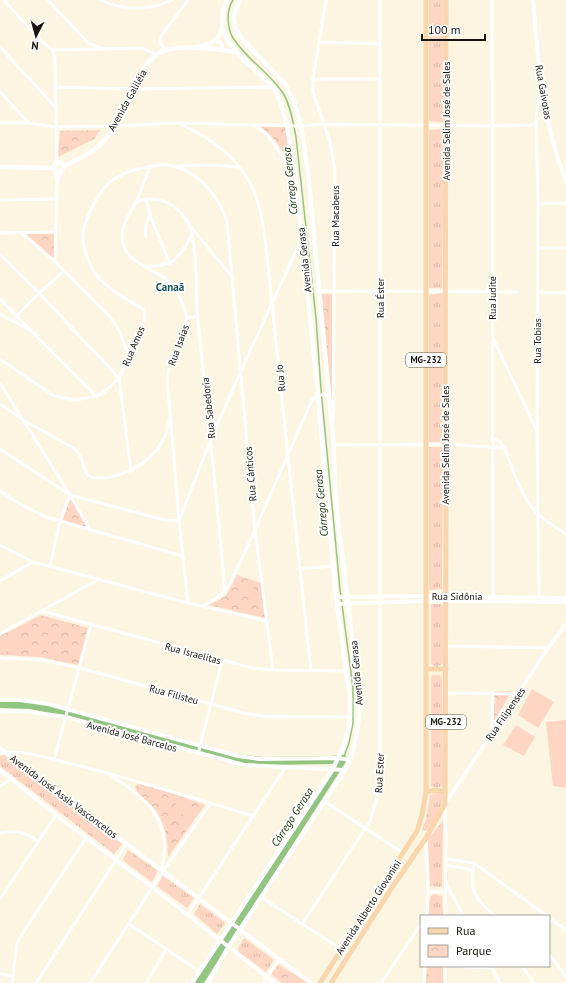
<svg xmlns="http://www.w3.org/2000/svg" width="566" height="983" font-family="'PT Sans',sans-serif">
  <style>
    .grass { fill: url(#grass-tufts) }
    .park { fill: url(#park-crowns) }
    .garden { fill: #fed6c3 }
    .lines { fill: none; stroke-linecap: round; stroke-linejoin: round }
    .stream { stroke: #93c582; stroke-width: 1.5 }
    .river { stroke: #93c582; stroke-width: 8 }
    .minor { stroke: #fff; stroke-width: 3 }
    .tertiary { stroke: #fff; stroke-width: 4 }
    .secondary { stroke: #fff; stroke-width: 4.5 }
    .primary { stroke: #fad6ad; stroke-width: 5 }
    .labels { text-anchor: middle; stroke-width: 4; stroke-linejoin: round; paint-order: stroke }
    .shield { fill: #fff; stroke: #5d5b56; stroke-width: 1 }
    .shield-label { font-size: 9px; font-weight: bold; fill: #17150e }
    .street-label { font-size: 10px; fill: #17150e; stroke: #fff }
    .water-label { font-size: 11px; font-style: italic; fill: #123304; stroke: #fff }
    .neighbourhood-label { font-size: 11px; font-weight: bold; fill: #17535a; stroke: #fff }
  </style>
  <defs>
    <pattern id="grass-tufts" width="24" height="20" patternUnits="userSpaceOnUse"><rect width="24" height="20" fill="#fed6c3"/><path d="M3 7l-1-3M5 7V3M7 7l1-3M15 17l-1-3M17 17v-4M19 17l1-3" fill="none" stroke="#d9b7a6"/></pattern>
    <pattern id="park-crowns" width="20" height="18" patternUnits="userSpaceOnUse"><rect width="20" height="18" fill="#fed6c3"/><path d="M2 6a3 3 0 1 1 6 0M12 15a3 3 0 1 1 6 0" fill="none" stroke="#d9b7a6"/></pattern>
  </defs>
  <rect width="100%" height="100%" fill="#fcf5e1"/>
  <g class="grass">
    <path d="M429 0H444L443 30 429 29Z"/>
    <path d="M444 36 443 122 429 121V37Z"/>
    <path d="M444 129 442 288H429V130Z"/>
    <path d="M443 293 442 442H429V295Z"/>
    <path d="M429 447H443L442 589 429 590Z"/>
    <path d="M432 604H441L443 606V663L437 667 431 664V606Z"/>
    <path d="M433 675H440L442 678 443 786 436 788 431 786V677Z"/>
    <path d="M4 755 122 844 114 854 0 766V756Z"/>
    <path d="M435 792 442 794C445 806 433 821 426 831H424L422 829 426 819 430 796Z"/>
    <path d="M443 821 442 887 430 886 428 839Z"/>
    <path d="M128 850 158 871 152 882 125 862 123 859Z"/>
    <path d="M163 876 194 898 187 908 157 886Z"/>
    <path d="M434 894 442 896 443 916H428L430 897Z"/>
    <path d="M200 904 225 923 217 934 194 914Z"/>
    <path d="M244 938 274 960 266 972 239 952 238 948Z"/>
    <path d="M427 966H443V983H426Z"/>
  </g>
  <g class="park">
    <path d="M260 126 286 127 293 172C285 154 276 138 260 126Z"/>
    <path d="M100 130 94 139 58 157 60 131Z"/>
    <path d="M54 233V259L26 234Z"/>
    <path d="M321 294H332V412Z"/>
    <path d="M71 497 87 528 62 521Z"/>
    <path d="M237 575 261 583 265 618 209 605 226 596Z"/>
    <path d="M41 615 88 628 78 665 40 657 0 655V636Z"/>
    <path d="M512 691 493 722 494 692Z"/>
    <path d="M139 784 169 792 205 805 168 857C168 840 165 822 154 808 148 801 137 796 135 787Z"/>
    <path d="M278 964 308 983H282L271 974Z"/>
  </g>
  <g class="garden">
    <path d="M244 579 255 583 252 598 241 595Z"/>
    <path d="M18 631 24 647 1 653 0 651V638Z"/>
    <path d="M532 689 554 702 538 728 518 715Z"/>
    <path d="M566 720V788L553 786 546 722Z"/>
    <path d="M516 725 535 737 524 756 503 745Z"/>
    <path d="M184 798 195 812 186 819 175 805Z"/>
  </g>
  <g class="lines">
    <path class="stream" d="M233 0C226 10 227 28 233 38 246 59 269 72 283 93 291 106 293 123 296 137L316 318 321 389 340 589 353 688V723L349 743 343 759"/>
    <g class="river">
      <path d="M0 704 31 705 54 710 235 758 262 761 330 760 342 759"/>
      <path d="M199 983 343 759"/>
    </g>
    <g class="minor">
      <path d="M4 0 40 40 52 50 55 57 57 162"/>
      <path d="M48 0 88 43 103 49"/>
      <path d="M101 0C123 11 150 11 172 0"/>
      <path d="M326 0 313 79V92L330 142 335 171 333 421"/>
      <path d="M492 0 493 598"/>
      <path d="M319 42 380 44"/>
      <path d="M0 47 56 108"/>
      <path d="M52 50 143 48 156 55"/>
      <path d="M165 50 160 42 161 36 188 0"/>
      <path d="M313 79H379"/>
      <path d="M56 87 133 89 272 87"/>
      <path d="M0 92 29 123"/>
      <path d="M0 123H29L56 127 114 126 178 123 301 126 323 124 492 126 536 125"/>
      <path d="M178 123C207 136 235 154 250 183 263 209 265 238 268 265 271 294 274 323 277 352 288 459 299 565 311 671"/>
      <path d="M255 125 267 135 277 148 294 179"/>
      <path d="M175 166 217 165 239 167"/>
      <path d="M150 167C145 179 141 192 135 204 131 212 125 219 123 229 116 261 152 267 170 282 177 288 185 309 187 318L170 363 167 381 170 411 179 521 188 603"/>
      <path d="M55 171 57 184 55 262"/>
      <path d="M57 182 61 171"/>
      <path d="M146 199 150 215 170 264"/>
      <path d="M0 200 56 199"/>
      <path d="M135 203C148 195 168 200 178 210 183 214 187 222 191 227 205 244 219 261 233 278"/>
      <path d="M538 204 566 203"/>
      <path d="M189 225C199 256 195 289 198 322 208 411 217 501 225 591"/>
      <path d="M0 233 55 232"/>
      <path d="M22 233 55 262 111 318 120 332 125 347 130 353"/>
      <path d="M146 236C144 228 146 223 150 215"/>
      <path d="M538 248H566"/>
      <path d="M0 254 39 293 119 378"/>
      <path d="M145 267C175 266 178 260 192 234"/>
      <path d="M319 291 518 292"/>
      <path d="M537 292 566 293"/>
      <path d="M0 299 96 396"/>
      <path d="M0 314 30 330"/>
      <path d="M187 318 198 316"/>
      <path d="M12 321 39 293 64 271"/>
      <path d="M493 338 537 431"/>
      <path d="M0 359 54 396 76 400 96 396 103 393 119 378 145 319 144 310C127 299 110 291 97 276 89 266 82 246 83 233 85 218 98 193 109 183 119 174 130 171 142 168 150 167 159 164 166 165 189 167 207 184 219 203 223 208 224 216 227 222L255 530 273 670"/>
      <path d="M119 378 131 471"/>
      <path d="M0 383 70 495 90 530"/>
      <path d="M0 404 22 419 75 449C78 452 80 455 82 460 84 465 83 472 89 476 95 479 105 478 111 477 133 472 154 459 164 438 168 432 168 424 170 417"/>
      <path d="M492 438 500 442 504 448C512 466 518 488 530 505 538 517 554 526 566 534"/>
      <path d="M333 445 445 444 504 448"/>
      <path d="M0 449 70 495 164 520 179 521 211 439 241 371 301 240"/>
      <path d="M0 491 20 504 46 517 183 556"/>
      <path d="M0 545 33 562 188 603 267 621"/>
      <path d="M50 566 60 521 70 495"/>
      <path d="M300 569 333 566"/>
      <path d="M0 581 33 562"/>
      <path d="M539 598 537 432 538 204 536 125 540 84"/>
      <path d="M203 606 218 597 225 591 231 582 255 530 312 400 318 395 329 394"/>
      <path d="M42 611 252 668 273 670 347 671"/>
      <path d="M0 634 99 579"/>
      <path d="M446 646 548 648"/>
      <path d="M0 658 43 660 80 668 244 713 261 716 350 717"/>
      <path d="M446 693 519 694"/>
      <path d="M492 731 493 694"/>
      <path d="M0 753C23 749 50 759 72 764 133 779 193 798 254 816"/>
      <path d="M198 754 222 661"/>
      <path d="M54 760 91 624"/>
      <path d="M112 777C136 791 161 810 164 839 166 850 163 861 162 871"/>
      <path d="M0 786 12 779"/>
      <path d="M324 801 403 853"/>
      <path d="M445 806 446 836 445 916"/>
      <path d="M0 833C17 830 24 832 38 841"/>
      <path d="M426 840 428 892 427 916"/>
      <path d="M446 859 474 863 547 916"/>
      <path d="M474 863C469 891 474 898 495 916"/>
      <path d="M446 865 473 870"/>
      <path d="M446 884 464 916"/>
      <path d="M428 892H446"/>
      <path d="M261 897 341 949"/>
      <path d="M0 899 56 815"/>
      <path d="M188 914 285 768"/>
      <path d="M549 918 566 930"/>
      <path d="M303 923 370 821 378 794 380 772V0"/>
      <path d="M129 924 199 971"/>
      <path d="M549 954 566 977"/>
      <path d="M445 966V983"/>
      <path d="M452 966 492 968"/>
      <path d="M491 966 500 983"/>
      <path d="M522 966 534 983"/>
      <path d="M0 974 13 976"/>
      <path d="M12 983 17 943 24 931 86 838"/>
      <path d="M36 983 127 843"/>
      <path d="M90 983 163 871 211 803"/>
      <path d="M146 983 166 950"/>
      <path d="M263 983 279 960"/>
      <path d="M381 983 421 924"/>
      <path d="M424 983 425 966"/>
    </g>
    <g class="tertiary">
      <path d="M533 0C538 61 543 124 566 181"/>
      <path d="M336 597 427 596 566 598"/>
      <path d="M337 604 427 601 566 602"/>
      <path d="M0 700H20L48 704 238 756 259 759 338 758 350 760"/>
      <path d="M0 712 15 711 31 712 66 717 244 765 345 770"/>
      <path d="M0 748 311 983"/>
      <path d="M0 770 56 815 152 887 275 983"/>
      <path d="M445 804 548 648 566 624"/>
    </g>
    <g class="secondary">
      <path d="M216 40C221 43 222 44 222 49"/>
      <path d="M198 47C210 44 219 41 222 28"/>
      <circle cx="59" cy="167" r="5"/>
      <path d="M64 166C78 160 95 152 105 140 122 119 139 56 166 50 185 45 217 49 236 52"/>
      <path d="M0 167 53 168"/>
      <path d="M192 983 333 769 343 747 349 728 350 717V698L336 597 318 395 296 182 287 126 280 101 273 87 236 52 229 42 222 28 223 10 227 0"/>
      <path d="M208 983 229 946 345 770C356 750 358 728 360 705L336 503 333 437 308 172 301 126 294 102 285 84 243 40 235 27 234 18 236 9 240 0"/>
    </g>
    <g class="primary">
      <path d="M426 33H446"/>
      <path d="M426 669H446"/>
      <path d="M426 792 436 790 445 792"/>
      <path d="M320 983 417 831 422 815 426 792V0"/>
      <path d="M331 983 393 886 426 838 445 804 446 512 445 444 446 0"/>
    </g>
  </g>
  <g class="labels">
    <g class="shield">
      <rect x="406" y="353" width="40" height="14" rx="3"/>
      <rect x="426" y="715" width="40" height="14" rx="3"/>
    </g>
    <g class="shield-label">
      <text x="426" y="363">MG-232</text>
      <text x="446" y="725">MG-232</text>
    </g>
    <g class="street-label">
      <text transform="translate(544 92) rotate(80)" y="4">Rua Gaivotas</text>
      <text transform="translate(127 100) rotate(-61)" y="4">Avenida Galiléia</text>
      <text transform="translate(446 121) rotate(-90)" y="4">Avenida Selim José de Sales</text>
      <text transform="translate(335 216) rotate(-90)" y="4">Rua Macabeus</text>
      <text transform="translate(304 260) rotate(-96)" y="4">Avenida Gerasa</text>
      <text transform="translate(380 298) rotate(-90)" y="4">Rua Éster</text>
      <text transform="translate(492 298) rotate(-90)" y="4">Rua Judite</text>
      <text transform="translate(537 341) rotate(-90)" y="4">Rua Tobias</text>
      <text transform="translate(178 345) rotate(-70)" y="4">Rua Isaías</text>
      <text transform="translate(133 346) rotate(-67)" y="4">Rua Amos</text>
      <text transform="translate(280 378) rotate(-96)" y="4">Rua Jo</text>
      <text transform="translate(208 408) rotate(-96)" y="4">Rua Sabedoria</text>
      <text transform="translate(445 445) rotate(-90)" y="4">Avenida Selim José de Sales</text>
      <text transform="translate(250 474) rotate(-95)" y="4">Rua Cânticos</text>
      <text x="457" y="600">Rua Sidônia</text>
      <text transform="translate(193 653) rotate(15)" y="4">Rua Israelitas</text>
      <text transform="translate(356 673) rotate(-95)" y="4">Avenida Gerasa</text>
      <text transform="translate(174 694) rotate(15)" y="4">Rua Filisteu</text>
      <text transform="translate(505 714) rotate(-56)" y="4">Rua Filipenses</text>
      <text transform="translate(132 736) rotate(15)" y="4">Avenida José Barcelos</text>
      <text transform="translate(379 773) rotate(-87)" y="4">Rua Ester</text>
      <text transform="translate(64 796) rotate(37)" y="4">Avenida José Assis Vasconcelos</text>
      <text transform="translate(368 907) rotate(-57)" y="4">Avenida Alberto Giovanini</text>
    </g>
    <g class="water-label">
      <text transform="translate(290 181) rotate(-96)" y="4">Córrego Gerasa</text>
      <text transform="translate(321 503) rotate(-95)" y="4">Córrego Gerasa</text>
      <text transform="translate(292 817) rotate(-57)" y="4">Córrego Gerasa</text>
    </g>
    <g class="neighbourhood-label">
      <text x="170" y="291">Canaã</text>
    </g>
  </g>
  <rect x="420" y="915" width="130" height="52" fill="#ffffff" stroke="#a2a19f"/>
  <rect x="428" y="928" width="20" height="6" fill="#fad6ad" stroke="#a2a19f"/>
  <text x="456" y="935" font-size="12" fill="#17150e">Rua</text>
  <rect x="428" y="945" width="20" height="12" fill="url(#park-crowns)" stroke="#a2a19f"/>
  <text x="456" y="955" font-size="12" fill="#17150e">Parque</text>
  <g transform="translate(36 36) rotate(186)" stroke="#ffffff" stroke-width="3" paint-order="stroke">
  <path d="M0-3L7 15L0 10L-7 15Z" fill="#17150e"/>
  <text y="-6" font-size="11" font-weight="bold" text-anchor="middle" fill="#17150e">N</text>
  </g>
  <path d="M422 34v6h63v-6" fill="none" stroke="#17150e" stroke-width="2"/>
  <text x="428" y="34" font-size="12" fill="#17150e" stroke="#ffffff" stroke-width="3" paint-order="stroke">100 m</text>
</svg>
